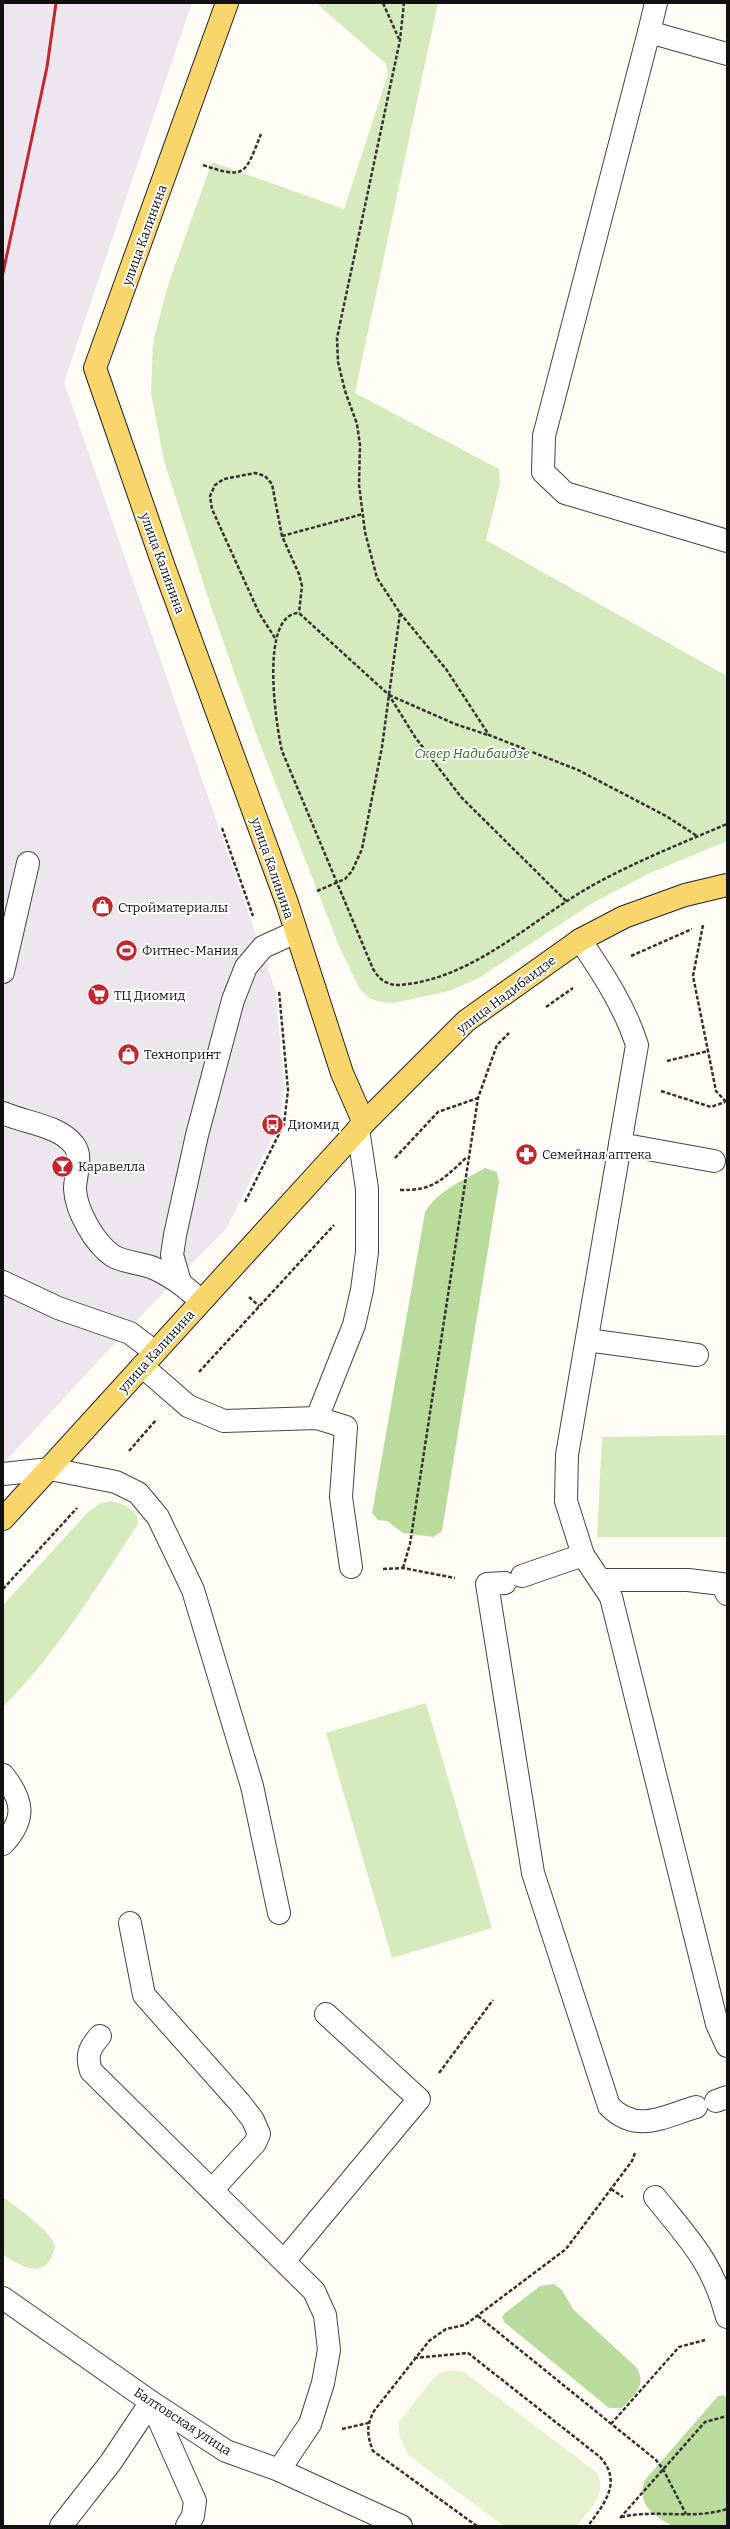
<svg xmlns="http://www.w3.org/2000/svg" width="730" height="2529" font-family="Bitter,serif">
  <style>
    .industrial { fill: #eee6ef }
    .green { fill: #d5ebbd }
    .forest { fill: #b9dc9c }
    .pitch { fill: #e6f2cf }
    .lines { fill: none; stroke-linecap: round; stroke-linejoin: round }
    .minor-casing { stroke: #444; stroke-width: 24 }
    .major-casing { stroke: #222; stroke-width: 24 }
    .path { stroke: #333; stroke-width: 2.5; stroke-dasharray: 4 2; stroke-linecap: butt }
    .minor { stroke: #fff; stroke-width: 22 }
    .major { stroke: #f9d66b; stroke-width: 22 }
    .rail { stroke: #c4262e; stroke-width: 3 }
    .labels { text-anchor: middle; stroke-width: 4; stroke-linejoin: round; paint-order: stroke }
    .street-label { font-size: 13px; fill: #111; stroke: #fff }
    .park-label { font-size: 13px; font-style: italic; fill: #2f6b1f; stroke: #fff }
    .poi-label { font-size: 13px; fill: #111; stroke: #fff; text-anchor: start }
  </style>
  <rect width="100%" height="100%" fill="#fffdf5"/>
  <path class="industrial" d="M3 3H192L64 382 276 992 284 1087 280 1123 226 1229 127 1330 3 1464Z"/>
  <g class="green">
    <path d="M316 3H438L355 393 499 469 500 484 486 540 727 676V841L648 874 591 904 479 978 449 991 394 1003 380 1002 369 998 359 988 339 946 256 734 210 604 164 461 151 393 153 342 168 285 212 162 344 209 388 74 386 64Z"/>
    <path d="M727 1435V1537H597L602 1437Z"/>
    <path d="M111 1501C123 1504 139 1509 138 1524 96 1588 57 1653 3 1707V1605L88 1512 101 1503Z"/>
    <path d="M426 1703 492 1928 392 1958 326 1733Z"/>
    <path d="M3 2197C15 2206 49 2230 54 2243 56 2248 53 2253 51 2258 40 2280 17 2263 3 2255Z"/>
  </g>
  <g class="forest">
    <path d="M485 1168 497 1172 499 1182 442 1531 434 1537 403 1533 387 1521 378 1520 372 1513 425 1212C437 1191 464 1180 485 1168Z"/>
    <path d="M554 2284 562 2290 573 2309 637 2368C647 2387 634 2394 622 2408H609L504 2322 502 2317 505 2313 540 2286Z"/>
    <path d="M723 2395 727 2398V2526C718 2526 680 2529 674 2526 654 2518 635 2502 645 2480L718 2396Z"/>
  </g>
  <path class="pitch" d="M450 2370 464 2372 596 2472C609 2492 590 2509 577 2526H504L408 2455 399 2435V2422L431 2381 440 2373Z"/>
  <g class="lines">
    <defs>
      <g id="minor">
        <path d="M649 32 656 3"/>
        <path d="M727 54 649 32 544 436 543 472 565 493 727 541"/>
        <path d="M580 940C602 972 625 1007 637 1045L567 1455 566 1501 583 1555 611 1597 717 2024 727 2046"/>
        <path d="M3 972 28 863"/>
        <path d="M3 1113C25 1123 59 1125 74 1145 83 1156 75 1176 75 1189 76 1211 95 1244 113 1256 123 1262 140 1263 151 1267 171 1275 186 1287 201 1301"/>
        <path d="M620 1144 714 1161"/>
        <path d="M3 1282 58 1308 130 1333 155 1352"/>
        <path d="M180 1282 172 1255 175 1235 197 1135 233 1000 246 967 263 947 296 932"/>
        <path d="M587 1340 697 1355"/>
        <path d="M142 1366 188 1406 224 1421 317 1418 346 1427 341 1497 351 1567"/>
        <path d="M317 1418 354 1325 362 1290 367 1252V1189L358 1129"/>
        <path d="M3 1474 50 1469 116 1482 138 1493 158 1517 193 1590 252 1786 279 1913"/>
        <path d="M522 1576 583 1555"/>
        <path d="M602 1580H688L722 1584 727 1594"/>
        <path d="M505 1583 487 1584 533 1873 609 2106C637 2134 662 2117 696 2107"/>
        <path d="M3 1775C24 1801 26 1819 3 1844"/>
        <path d="M130 1923 144 1995 240 2103 253 2120 259 2134 255 2143 212 2190"/>
        <path d="M100 2036C89 2048 86 2056 91 2071L314 2291 325 2315 329 2350 323 2383 310 2424 279 2470"/>
        <path d="M716 2101 727 2097"/>
        <path d="M655 2197C689 2239 713 2263 727 2317"/>
        <path d="M284 2261 419 2099 326 2014"/>
        <path d="M3 2298 151 2402 226 2451 279 2470 401 2526"/>
        <path d="M61 2526 111 2462 151 2402 195 2501 193 2516 187 2526"/>
      </g>
      <g id="major">
        <path d="M227 3 95 368 164 567 287 903 342 1073 364 1123"/>
        <path d="M3 1519 364 1123 466 1021 580 940 624 917 685 895 727 885"/>
      </g>
    </defs>
    <use href="#minor" class="minor-casing"/>
    <use href="#major" class="major-casing"/>
    <g class="path">
      <path d="M383 3 399 39"/>
      <path d="M203 165C246 180 245 174 261 134"/>
      <path d="M282 536 363 514"/>
      <path d="M400 613 446 669 489 735 578 770 666 816 697 836"/>
      <path d="M275 638 259 613 212 509 210 496 215 485 224 479 255 473 265 476 272 484 282 536 299 574 302 586 299 613"/>
      <path d="M389 695 455 724 488 735"/>
      <path d="M222 828 253 916"/>
      <path d="M317 891 345 879 352 871 362 849 382 747 400 613 377 578 365 532 359 485 360 445 357 424 345 391 338 362 337 338 400 40 404 3"/>
      <path d="M566 901 461 797 415 737 389 695 299 613C259 614 276 725 282 751L373 969C377 975 381 981 388 983 396 987 406 984 415 983 484 970 535 917 595 884 637 861 682 843 727 824"/>
      <path d="M703 925 693 976 716 1091 727 1103"/>
      <path d="M631 956 692 929"/>
      <path d="M546 1007 573 988"/>
      <path d="M667 1061 708 1051"/>
      <path d="M661 1091 711 1107 725 1102"/>
      <path d="M395 1158 438 1112 478 1098"/>
      <path d="M400 1190C434 1191 443 1179 467 1157"/>
      <path d="M245 1202 284 1124 288 1090 279 991"/>
      <path d="M249 1297 259 1306"/>
      <path d="M199 1372 334 1225"/>
      <path d="M129 1451 156 1420"/>
      <path d="M403 1568 410 1544 478 1098 497 1045 509 1033"/>
      <path d="M383 1569 403 1568 455 1578"/>
      <path d="M3 1589 77 1508"/>
      <path d="M439 2073 493 2000"/>
      <path d="M611 2189 623 2197"/>
      <path d="M478 2316 656 2460 663 2469 686 2514"/>
      <path d="M414 2358 468 2353 600 2457C623 2482 604 2504 588 2526"/>
      <path d="M611 2424 679 2347 705 2340"/>
      <path d="M342 2429 368 2423"/>
      <path d="M621 2517C656 2509 693 2520 727 2509"/>
      <path d="M620 2518 705 2422 727 2416"/>
      <path d="M477 2526 373 2451C367 2435 366 2426 374 2411L429 2341 446 2329 465 2325 566 2249 632 2161 635 2153"/>
    </g>
    <use href="#minor" class="minor"/>
    <use href="#major" class="major"/>
    <path class="rail" d="M3 273 47 67 56 3"/>
  </g>
  <defs>
    <symbol id="shop-disc" viewBox="-11 -11 22 22"><circle r="9.5" fill="#c4262e" stroke="#fff"/><path d="M-5-2.5h2.3a2.7 3.5 0 0 1 5.4 0H5L5.5 6h-11ZM-1.5-2.5h3a1.5 2.3 0 0 0-3 0Z" fill="#fff"/></symbol>
    <symbol id="stadium-disc" viewBox="-11 -11 22 22"><circle r="9.5" fill="#c4262e" stroke="#fff"/><path d="M0-5a6.5 5 0 1 0 0 10a6.5 5 0 1 0 0-10ZM-3.5-1.8h7v3.6h-7Z" fill="#fff"/></symbol>
    <symbol id="supermarket-disc" viewBox="-11 -11 22 22"><circle r="9.5" fill="#c4262e" stroke="#fff"/><path d="M-6-5.5h2.5l.6 2H6L4.5 2H-2.5L-4.4-4H-6ZM-1.5 3.2a1.3 1.3 0 1 0 .1 0ZM3 3.2a1.3 1.3 0 1 0 .1 0Z" fill="#fff"/></symbol>
    <symbol id="bus-disc" viewBox="-11 -11 22 22"><circle r="9.5" fill="#c4262e" stroke="#fff"/><path d="M-5-6H5V4H4V6H2V4H-2V6H-4V4H-5ZM-3.5-4V0h7V-4ZM-3.5 1.2v1.5H-2V1.2ZM2 1.2v1.5H3.5V1.2Z" fill="#fff"/></symbol>
    <symbol id="pharmacy-disc" viewBox="-11 -11 22 22"><circle r="9.5" fill="#c4262e" stroke="#fff"/><path d="M-2-6h4v4h4v4h-4v4h-4v-4h-4v-4h4Z" fill="#fff"/></symbol>
    <symbol id="bar-disc" viewBox="-11 -11 22 22"><circle r="9.5" fill="#c4262e" stroke="#fff"/><path d="M-6-5H6L.8 .8V4.5H3.5V6h-7V4.5H-.8V.8Z" fill="#fff"/></symbol>
  </defs>
  <g fill-rule="evenodd">
    <use href="#shop-disc" x="90" y="894" width="25" height="25"/>
    <use href="#stadium-disc" x="114" y="938" width="25" height="25"/>
    <use href="#supermarket-disc" x="86" y="982" width="25" height="25"/>
    <use href="#shop-disc" x="116" y="1042" width="25" height="25"/>
    <use href="#bus-disc" x="260" y="1112" width="25" height="25"/>
    <use href="#pharmacy-disc" x="514" y="1142" width="25" height="25"/>
    <use href="#bar-disc" x="50" y="1154" width="25" height="25"/>
  </g>
  <g class="labels">
    <g class="street-label">
      <text transform="translate(144 235) rotate(-70)" y="5">улица Калинина</text>
      <text transform="translate(163 563) rotate(70)" y="5">улица Калинина</text>
      <text transform="translate(273 868) rotate(71)" y="5">улица Калинина</text>
      <text transform="translate(506 994) rotate(-37)" y="5">улица Надибаидзе</text>
      <text transform="translate(156 1351) rotate(-48)" y="5">улица Калинина</text>
      <text transform="translate(183 2421) rotate(33)" y="5">Балтовская улица</text>
    </g>
    <g class="park-label">
      <text x="472" y="758">Сквер Надибаидзе</text>
    </g>
    <g class="poi-label">
      <text x="118" y="912">Стройматериалы</text>
      <text x="142" y="955">Фитнес-Мания</text>
      <text x="114" y="1000">ТЦ Диомид</text>
      <text x="144" y="1059">Технопринт</text>
      <text x="288" y="1129">Диомид</text>
      <text x="542" y="1159">Семейная аптека</text>
      <text x="78" y="1171">Каравелла</text>
    </g>
  </g>
  <rect width="730" height="2529" fill="none" stroke="#111111" stroke-width="8"/>
</svg>
